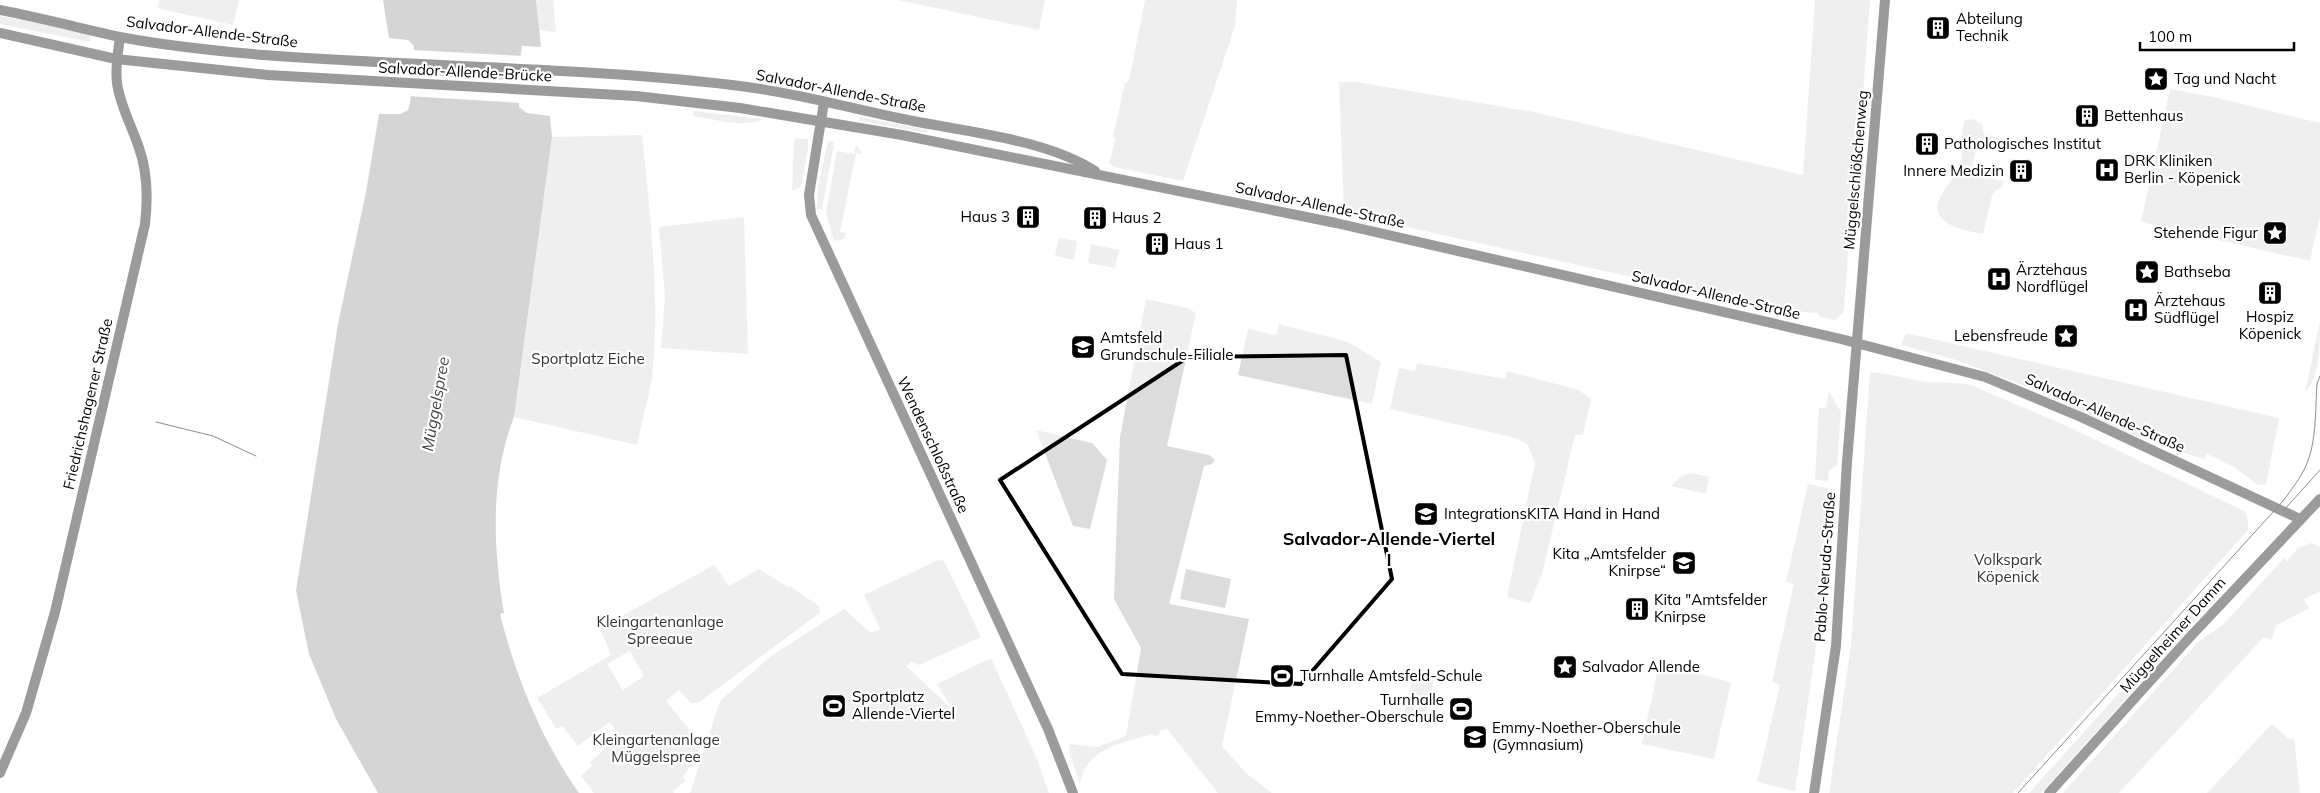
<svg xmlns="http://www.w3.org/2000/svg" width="2320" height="793" font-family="Mulish,sans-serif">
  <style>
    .green { fill: #dcdcdc; fill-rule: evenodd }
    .water { fill: #a3a3a3 }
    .pier { fill: #fff }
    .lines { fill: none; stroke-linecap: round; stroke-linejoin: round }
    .secondary { stroke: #222; stroke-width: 10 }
    .tram { stroke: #000; stroke-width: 1 }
    .marked { fill: none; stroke: #000; stroke-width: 4; stroke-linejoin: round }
    .labels { text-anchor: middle; stroke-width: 4.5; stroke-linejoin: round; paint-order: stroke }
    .poi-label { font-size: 15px; fill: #000; stroke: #fff; text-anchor: start }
    .street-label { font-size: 15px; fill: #000; stroke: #fff }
    .park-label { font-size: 15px; fill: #333; stroke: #fff }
    .water-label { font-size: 16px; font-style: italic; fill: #444; stroke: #fff }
    .quarter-label { font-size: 18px; font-weight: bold; fill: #000; stroke: #fff }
  </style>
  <rect width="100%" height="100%" fill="#fff"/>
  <g class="green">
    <path d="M160 0H239L233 25 157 8Z"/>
    <path d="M536 0H553L556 32 539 30Z"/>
    <path d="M898 0H1045L1039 30Z"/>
    <path d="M1145 0H1237L1235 26 1183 181 1115 167 1109 163 1116 138 1113 137 1125 83 1129 81Z"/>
    <path d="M1815 0H1870L1855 202 1851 213 1844 308 1843 313 1835 320 1821 317 1817 313 1780 310 1344 213 1339 82H1357L1534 112 1803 175Z"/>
    <path d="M0 16 80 32 91 36 90 42 0 24Z"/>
    <path d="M2170 89 2213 97 2320 123V215L2310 261 2141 222Z"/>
    <path d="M694 111 762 119V120C740 128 716 119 693 116Z"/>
    <path d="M860 117 928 130 927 133 859 121Z"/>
    <path d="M1972 119 1982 124 1984 134 2003 139 2001 147 1977 142 1971 175 2004 181 2002 187 1995 191 1992 196 1983 234C1963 230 1923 224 1943 192 1949 182 1957 175 1961 163 1965 148 1960 134 1964 121Z"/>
    <path d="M642 135C650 211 659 290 653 367 651 393 642 419 637 445L514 417 552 137Z"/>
    <path d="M796 138 808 139V149L801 187 792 191 794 141Z"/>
    <path d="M828 141H832L834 144 822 209H817L818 188Z"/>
    <path d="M856 145 863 154 856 153 840 232 846 233 844 239 834 241 826 213 837 151 854 154Z"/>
    <path d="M744 217 748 354 661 348 665 297 659 227Z"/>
    <path d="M1059 238 1077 241 1074 260 1055 256Z"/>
    <path d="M1091 244 1119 250 1115 268 1088 263Z"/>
    <path d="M1146 299 1188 308 1196 313 1167 446 1209 455 1215 460 1212 464 1204 466 1169 604 1249 619 1222 746 1246 773 1272 793H1218L1167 729 1160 731 1159 735 1155 736 1151 734C1121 744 1086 748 1080 784L1069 751 1070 744 1097 747 1126 736 1141 648 1114 599 1120 437Z"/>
    <path d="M2320 321C2320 342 2320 379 2305 392Z"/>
    <path d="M1279 324 1348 342 1381 362 1372 404 1238 375 1248 329 1276 335Z"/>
    <path d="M1906 333 2279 418 2266 484 2258 485 2234 467 2207 454 2205 459C2151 445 2102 421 2052 398 2045 389 2035 388 2025 386L1956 360 1901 345Z"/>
    <path d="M1417 363 1505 379 1507 371 1579 390 1591 399 1583 435H1575L1542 574 1530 603 1507 597 1535 463 1528 445 1516 438 1390 409 1399 368 1415 371Z"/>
    <path d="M1870 372C1890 373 1908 380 1928 382 1943 383 1956 382 1971 385L2067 426 2246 512 2248 522V530L2013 793H1829L1851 646Z"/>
    <path d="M1829 391 1839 409 1841 410 1837 465 1829 470 1828 482 1815 479 1819 407 1826 409Z"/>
    <path d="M1036 430 1092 443 1107 460 1090 529 1073 526Z"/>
    <path d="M1691 473 1709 477 1706 494 1671 486 1682 476Z"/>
    <path d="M1808 484 1828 488 1815 653 1795 791 1757 782 1780 685 1772 682 1794 584 1786 582Z"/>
    <path d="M2311 543 2320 547V592L2304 599 2309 608 2277 625 2274 630 2272 640 2264 637 2119 793H2063L2199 641 2223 625 2284 558 2287 561 2298 548Z"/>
    <path d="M938 560 944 561 981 637 919 665 911 662 906 666 952 709 937 684 991 658 1037 759 1049 793H690L720 701 771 656 844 609 871 633 880 629 864 595Z"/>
    <path d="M714 565 729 586 759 569 788 587 790 586 819 606 820 613 698 703H691L679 690 666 701 701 744 693 762 683 777 686 781 673 791 674 793H594L581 776 592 766 590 762 620 736 610 722 578 746 563 727 556 728 537 698 611 655 600 628ZM630 651 644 676 623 690 607 664Z"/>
    <path d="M1186 569 1231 579 1225 608 1180 599Z"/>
    <path d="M2209 593 2216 599 2041 793H2029Z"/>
    <path d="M1659 664 1731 682 1714 759 1642 744Z"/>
    <path d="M1413 675 1434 679 1424 724 1403 719Z"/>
    <path d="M2272 724 2289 739 2294 738 2300 793H2207Z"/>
  </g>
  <path class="water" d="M383 0H536L541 47 522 46 520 59H511C519 78 519 81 510 100L519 101V107L527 113 550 116 552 137 514 417C490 478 493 548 504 613L500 614C515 675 542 741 579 793H378L336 719 309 654 296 591 338 324 366 192 379 114H401L408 110 410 104 414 46 408 40 389 38Z"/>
  <g class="pier">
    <path d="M411 50 523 56 521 61H514L513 72 519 73 520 79 409 73Z"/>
    <path d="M409 74 520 81 519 86H513V98H520L521 103 407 96Z"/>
  </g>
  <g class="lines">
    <g class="secondary">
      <path d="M0 10C40 18 80 28 120 37 167 46 216 51 264 55 420 67 577 67 732 85 793 92 853 109 913 121 969 132 1047 140 1095 171"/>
      <path d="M0 33 116 59 268 75 636 96 740 108 902 135 1336 223 1841 339 1985 377 2081 417 2300 519"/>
      <path d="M824 102 809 195 811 215 1048 729 1073 793"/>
      <path d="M0 773 26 713 55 612 145 224C148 198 148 173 139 148 132 126 120 106 117 83 115 67 118 52 120 37"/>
      <path d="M1814 793 1836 646 1847 462 1885 0"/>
      <path d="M2049 793 2189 638 2320 499"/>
    </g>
    <g class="tram">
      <path d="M156 422 213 436 256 456"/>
      <path d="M2284 510 2320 470"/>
      <path d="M2018 793 2283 501C2291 490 2299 480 2305 468 2317 442 2315 412 2317 384L2320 376"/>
    </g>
  </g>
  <path d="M0 0H2320V793H0ZM1346 355 1392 579 1301 684 1122 674 1000 480 1188 357Z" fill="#fff" fill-opacity=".55" fill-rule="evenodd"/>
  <path class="marked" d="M1346 355 1392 579 1301 684 1122 674 1000 480 1188 357Z"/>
  <defs>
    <symbol id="building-square" viewBox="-11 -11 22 22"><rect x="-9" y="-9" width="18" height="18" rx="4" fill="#000" stroke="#fff"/><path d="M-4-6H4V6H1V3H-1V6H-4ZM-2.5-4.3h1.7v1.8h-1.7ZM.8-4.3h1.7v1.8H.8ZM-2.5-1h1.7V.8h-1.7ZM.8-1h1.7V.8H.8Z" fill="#fff"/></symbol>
    <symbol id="sight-square" viewBox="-11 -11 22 22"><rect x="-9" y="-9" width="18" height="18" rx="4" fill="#000" stroke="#fff"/><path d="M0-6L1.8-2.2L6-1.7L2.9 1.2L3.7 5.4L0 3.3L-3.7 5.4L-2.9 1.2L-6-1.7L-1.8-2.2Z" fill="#fff"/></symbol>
    <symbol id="hospital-square" viewBox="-11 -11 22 22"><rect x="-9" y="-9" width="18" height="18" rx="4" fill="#000" stroke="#fff"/><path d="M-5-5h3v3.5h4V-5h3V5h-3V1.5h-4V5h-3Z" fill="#fff"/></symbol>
    <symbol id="school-square" viewBox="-11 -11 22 22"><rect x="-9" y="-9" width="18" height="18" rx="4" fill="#000" stroke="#fff"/><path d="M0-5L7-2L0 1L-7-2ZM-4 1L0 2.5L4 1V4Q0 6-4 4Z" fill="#fff"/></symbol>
    <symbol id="stadium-square" viewBox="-11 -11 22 22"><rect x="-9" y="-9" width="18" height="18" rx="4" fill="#000" stroke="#fff"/><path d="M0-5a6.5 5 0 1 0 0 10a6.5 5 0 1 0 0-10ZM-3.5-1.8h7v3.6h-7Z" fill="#fff"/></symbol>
  </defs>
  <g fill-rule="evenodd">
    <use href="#building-square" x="1924" y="14" width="28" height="28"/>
    <use href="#sight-square" x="2142" y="65" width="28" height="28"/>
    <use href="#building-square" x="2073" y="102" width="28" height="28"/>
    <use href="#building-square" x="1913" y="130" width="28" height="28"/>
    <use href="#hospital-square" x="2093" y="156" width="28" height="28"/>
    <use href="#building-square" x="2007" y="157" width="28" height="28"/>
    <use href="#building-square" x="1014" y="203" width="28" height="28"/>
    <use href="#building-square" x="1081" y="204" width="28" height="28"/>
    <use href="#sight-square" x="2261" y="219" width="28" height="28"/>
    <use href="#building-square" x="1143" y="230" width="28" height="28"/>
    <use href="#sight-square" x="2133" y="258" width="28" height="28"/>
    <use href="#hospital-square" x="1985" y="265" width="28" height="28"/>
    <use href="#building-square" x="2256" y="279" width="28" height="28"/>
    <use href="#hospital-square" x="2122" y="296" width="28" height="28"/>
    <use href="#sight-square" x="2052" y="322" width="28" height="28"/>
    <use href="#school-square" x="1069" y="333" width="28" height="28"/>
    <use href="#school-square" x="1412" y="500" width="28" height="28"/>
    <use href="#school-square" x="1670" y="549" width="28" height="28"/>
    <use href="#building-square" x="1623" y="595" width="28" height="28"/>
    <use href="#sight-square" x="1551" y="653" width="28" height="28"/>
    <use href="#stadium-square" x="1268" y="662" width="28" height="28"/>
    <use href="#stadium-square" x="820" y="692" width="28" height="28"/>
    <use href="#stadium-square" x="1447" y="695" width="28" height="28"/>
    <use href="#school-square" x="1461" y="723" width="28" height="28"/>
  </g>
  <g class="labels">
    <g class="poi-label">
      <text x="1956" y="24">Abteilung<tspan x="1956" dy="17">Technik</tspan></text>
      <text x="2174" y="84">Tag und Nacht</text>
      <text x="2104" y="121">Bettenhaus</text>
      <text x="1944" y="149">Pathologisches Institut</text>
      <text x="2124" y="166">DRK Kliniken<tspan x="2124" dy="17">Berlin - Köpenick</tspan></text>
      <text x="2004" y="176" text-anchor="end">Innere Medizin</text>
      <text x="1010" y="222" text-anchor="end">Haus 3</text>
      <text x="1112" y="223">Haus 2</text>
      <text x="2258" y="238" text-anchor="end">Stehende Figur</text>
      <text x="1174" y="249">Haus 1</text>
      <text x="2016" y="275">Ärztehaus<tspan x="2016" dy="17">Nordflügel</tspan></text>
      <text x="2164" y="277">Bathseba</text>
      <text x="2154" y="306">Ärztehaus<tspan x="2154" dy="17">Südflügel</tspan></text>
      <text x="2270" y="322" text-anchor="middle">Hospiz<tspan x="2270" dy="17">Köpenick</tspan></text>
      <text x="2048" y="341" text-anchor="end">Lebensfreude</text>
      <text x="1100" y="343">Amtsfeld<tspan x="1100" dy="17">Grundschule-Filiale</tspan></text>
      <text x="1444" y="519">IntegrationsKITA Hand in Hand</text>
      <text x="1666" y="559" text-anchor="end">Kita „Amtsfelder<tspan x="1666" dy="17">Knirpse“</tspan></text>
      <text x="1654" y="605">Kita "Amtsfelder<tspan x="1654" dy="17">Knirpse</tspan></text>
      <text x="1582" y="672">Salvador Allende</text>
      <text x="1300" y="681">Turnhalle Amtsfeld-Schule</text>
      <text x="852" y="702">Sportplatz<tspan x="852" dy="17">Allende-Viertel</tspan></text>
      <text x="1444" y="705" text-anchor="end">Turnhalle<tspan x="1444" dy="17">Emmy-Noether-Oberschule</tspan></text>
      <text x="1492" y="733">Emmy-Noether-Oberschule<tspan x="1492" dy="17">(Gymnasium)</tspan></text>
    </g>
    <g class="street-label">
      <text transform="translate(212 32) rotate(7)" y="5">Salvador-Allende-Straße</text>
      <text transform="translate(465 72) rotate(3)" y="5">Salvador-Allende-Brücke</text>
      <text transform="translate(841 91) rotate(11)" y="5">Salvador-Allende-Straße</text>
      <text transform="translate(1856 170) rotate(-85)" y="5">Müggelschlößchenweg</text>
      <text transform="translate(1320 205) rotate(12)" y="5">Salvador-Allende-Straße</text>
      <text transform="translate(1716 295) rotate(13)" y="5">Salvador-Allende-Straße</text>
      <text transform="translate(88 404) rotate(-77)" y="5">Friedrichshagener Straße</text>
      <text transform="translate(2105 413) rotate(24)" y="5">Salvador-Allende-Straße</text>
      <text transform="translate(933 445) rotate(65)" y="5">Wendenschloßstraße</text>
      <text transform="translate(1825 567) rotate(-86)" y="5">Pablo-Neruda-Straße</text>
      <text transform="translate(2173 635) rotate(-48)" y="5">Müggelheimer Damm</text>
    </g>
    <g class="park-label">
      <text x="588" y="364">Sportplatz Eiche</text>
      <text x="2008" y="565">Volkspark<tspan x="2008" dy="17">Köpenick</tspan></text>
      <text x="660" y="627">Kleingartenanlage<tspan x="660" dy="17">Spreeaue</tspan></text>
      <text x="656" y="745">Kleingartenanlage<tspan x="656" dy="17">Müggelspree</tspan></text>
    </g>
    <g class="water-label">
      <text transform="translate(435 404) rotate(-80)" y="6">Müggelspree</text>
    </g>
    <g class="quarter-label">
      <text x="1389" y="545">Salvador-Allende-Viertel<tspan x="1389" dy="21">I</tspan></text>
    </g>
  </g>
  <path d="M2140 42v8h154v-8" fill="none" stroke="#000000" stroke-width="2.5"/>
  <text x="2148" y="42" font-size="15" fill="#000000" stroke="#ffffff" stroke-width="4" paint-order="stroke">100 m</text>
</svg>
